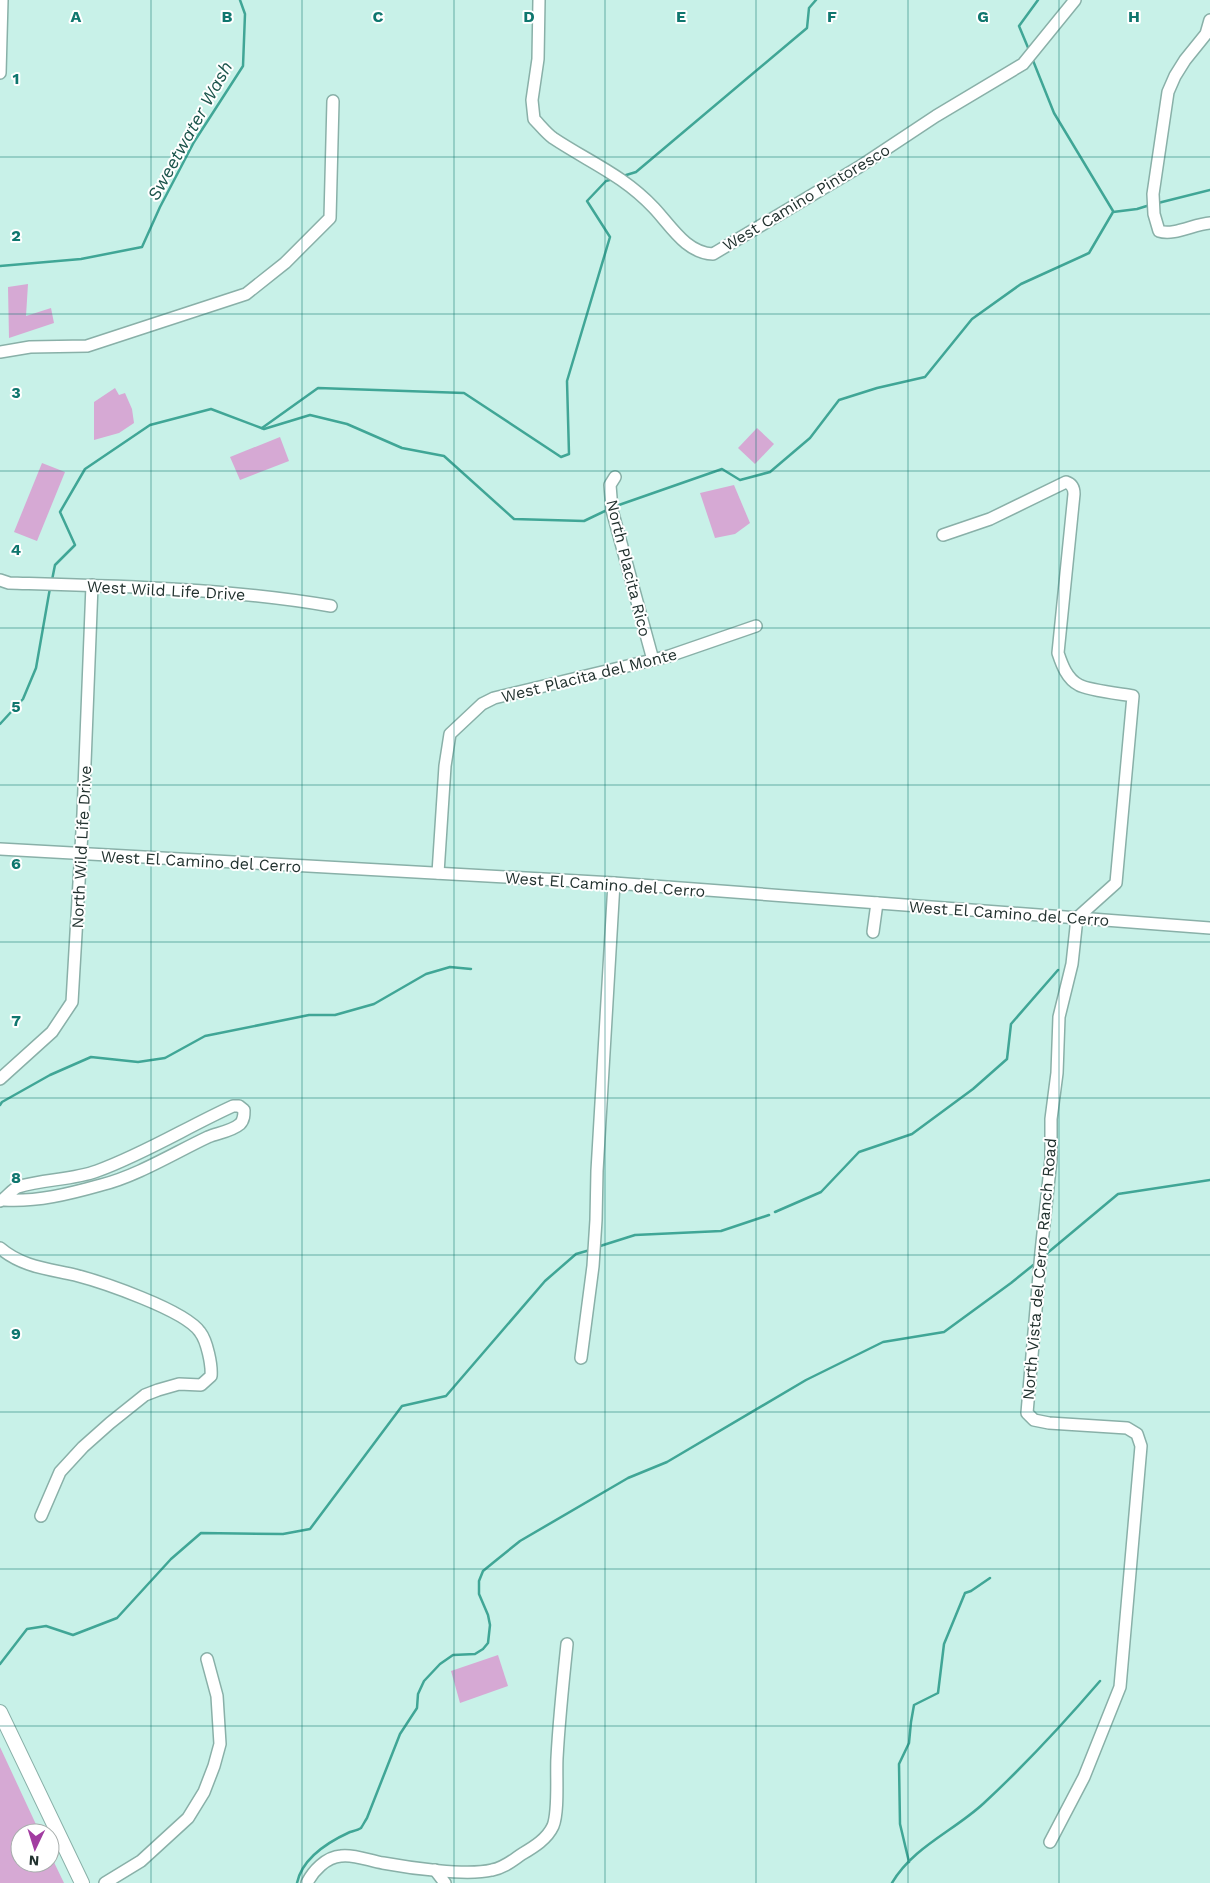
<svg xmlns="http://www.w3.org/2000/svg" width="1210" height="1883" font-family="'Work Sans',sans-serif">
  <style>
    .green { fill: #d6a9d4 }
    .lines { fill: none; stroke-linecap: round; stroke-linejoin: round }
    .stream { stroke: #40a696; stroke-width: 2.5 }
    .minor-casing { stroke: #89b0a8; stroke-width: 14 }
    .major-casing { stroke: #89b0a8; stroke-width: 16 }
    .minor { stroke: #fff; stroke-width: 11 }
    .major { stroke: #fff; stroke-width: 14 }
    .grid { fill: none; stroke: #0f766e; stroke-width: 1; stroke-opacity: 0.55 }
    .labels { text-anchor: middle; stroke-width: 4; stroke-linejoin: round; paint-order: stroke }
    .street-label { font-size: 16px; fill: #21312e; stroke: #fff }
    .water-label { font-size: 18px; font-style: italic; fill: #1c554c; stroke: #fff }
    .grid-label { font-size: 16px; text-anchor: middle; font-weight: bold; fill: #0f766e; stroke: #fff; stroke-width: 4; stroke-linejoin: round; paint-order: stroke }
  </style>
  <rect width="100%" height="100%" fill="#c8f1e8"/>
  <g class="green">
    <path d="M28 284 26 316 51 308 54 323 9 338 8 287Z"/>
    <path d="M115 388 119 395 125 393 132 409 134 423 119 433 94 440V402Z"/>
    <path d="M757 428 774 444 755 464 738 448Z"/>
    <path d="M280 437 289 461 240 480 230 457Z"/>
    <path d="M42 463 65 472 37 541 14 532Z"/>
    <path d="M734 485 750 523 735 534 715 538 700 493Z"/>
    <path d="M498 1655 508 1686 460 1703 451 1671Z"/>
    <path d="M0 1747 40 1833H20V1863H50V1854L64 1883H0Z"/>
  </g>
  <g class="lines">
    <g class="stream">
      <path d="M1029 50 1019 26 1038 0"/>
      <path d="M1032 58 1054 113 1113 211"/>
      <path d="M623 176 636 172 807 28 809 8 816 0"/>
      <path d="M1158 203 1210 190"/>
      <path d="M0 266 81 259 142 247 160 207 194 142 243 66 245 14 240 0"/>
      <path d="M262 428 318 388 464 393 561 457 569 454 567 381 610 237 587 201 606 181 613 179"/>
      <path d="M616 506 722 469 740 480 770 472 810 438 839 400 877 388 925 377 972 319 1021 284 1089 253 1113 212 1137 209 1150 205"/>
      <path d="M52 580 55 565 75 545 60 512 85 469 150 425 211 409 264 429 310 415 347 424 402 448 444 456 514 519 584 521 609 509"/>
      <path d="M0 724 23 699 36 668 50 588"/>
      <path d="M0 1105 2 1102 50 1075 91 1057 138 1062 165 1058 205 1036 309 1015H335L374 1004 426 974 450 967 471 969"/>
      <path d="M775 1212 821 1192 859 1152 912 1134 973 1089 1007 1059 1011 1024 1058 970"/>
      <path d="M597 1247 635 1235 721 1231 769 1215"/>
      <path d="M1045 1255 1118 1194 1210 1180"/>
      <path d="M0 1664 27 1629 46 1626 73 1635 117 1618 171 1559 201 1533 283 1534 310 1529 402 1406 446 1396 545 1281 576 1254 590 1250"/>
      <path d="M909 1862 900 1824 899 1764 909 1743 911 1722 914 1705 938 1693 944 1644 965 1593 971 1591 990 1578"/>
      <path d="M297 1883C302 1859 328 1842 350 1832 353 1831 358 1830 361 1828 363 1825 365 1821 367 1818L400 1734 417 1708 418 1694 424 1681 440 1664 453 1655 475 1654 483 1649 488 1643 490 1625 488 1615 479 1594V1581L483 1571 494 1562 520 1541 628 1478 667 1462 806 1380 883 1342 944 1332 1011 1283 1037 1262"/>
      <path d="M892 1883C913 1847 954 1831 984 1803 1025 1765 1063 1724 1100 1681"/>
    </g>
    <defs>
      <g id="minor">
        <path d="M539 0 538 59 532 100 534 119C540 125 546 133 553 138 589 162 623 175 654 208 671 226 686 253 713 254L859 167 936 116 1023 64 1075 0"/>
        <path d="M1210 20 1206 34 1185 60 1175 76 1168 92 1153 194 1154 214 1159 231C1174 236 1194 224 1210 223"/>
        <path d="M0 73 2 0"/>
        <path d="M0 352 30 347 87 346 246 294 285 263 330 218 333 101"/>
        <path d="M615 477 610 485 612 510 653 660"/>
        <path d="M943 535 990 519 1066 482C1072 484 1074 488 1074 494L1058 653C1062 665 1067 679 1079 685 1087 690 1122 694 1133 696L1116 883 1077 918 1072 964 1059 1017 1057 1073 1051 1119V1159L1041 1252 1027 1413 1034 1420 1049 1423 1127 1428 1137 1434 1141 1446 1120 1687 1084 1777 1050 1842"/>
        <path d="M0 580 9 583C116 586 225 588 331 606"/>
        <path d="M0 849 614 883 1210 928"/>
        <path d="M438 873 445 766 450 734 482 704 494 698 669 656 756 626"/>
        <path d="M873 932 877 903"/>
        <path d="M0 1079 52 1032 72 1002 83 814 92 585"/>
        <path d="M0 1201C7 1198 11 1190 18 1187 43 1179 73 1180 97 1171 144 1154 187 1127 233 1106H239L244 1110C244 1115 244 1120 240 1124 232 1131 218 1133 208 1137 174 1153 137 1176 101 1185 69 1194 37 1202 4 1200"/>
        <path d="M0 1248C22 1267 49 1269 75 1275 102 1282 185 1310 200 1332 207 1341 212 1365 211 1376L201 1385 179 1384 158 1390 145 1395 110 1423 83 1447 60 1472 41 1516"/>
        <path d="M581 1358 593 1266 596 1220 597 1171 614 883"/>
        <path d="M435 1870 445 1883"/>
        <path d="M105 1883 141 1861 188 1818 204 1792 214 1766 220 1744 217 1696 207 1659"/>
        <path d="M307 1883C313 1871 326 1857 341 1856 354 1854 370 1861 383 1863 410 1868 466 1876 492 1870 504 1868 513 1860 522 1854 534 1847 547 1839 553 1826 559 1811 556 1776 557 1758 559 1720 563 1682 567 1644"/>
      </g>
      <path id="major" d="M0 1712 82 1883"/>
    </defs>
    <use href="#minor" class="minor-casing"/>
    <use href="#major" class="major-casing"/>
    <use href="#minor" class="minor"/>
    <use href="#major" class="major"/>
  </g>
  <path class="grid" d="M151 0V1883M302 0V1883M454 0V1883M605 0V1883M756 0V1883M908 0V1883M1059 0V1883M0 157H1210M0 314H1210M0 471H1210M0 628H1210M0 785H1210M0 942H1210M0 1098H1210M0 1255H1210M0 1412H1210M0 1569H1210M0 1726H1210"/>
  <g class="labels">
    <g class="street-label">
      <text transform="translate(806 197) rotate(-31)" y="6">West Camino Pintoresco</text>
      <text transform="translate(629 568) rotate(76)" y="6">North Placita Rico</text>
      <text transform="translate(166 590) rotate(3)" y="6">West Wild Life Drive</text>
      <text transform="translate(589 675) rotate(-14)" y="6">West Placita del Monte</text>
      <text transform="translate(81 847) rotate(-87)" y="6">North Wild Life Drive</text>
      <text transform="translate(201 861) rotate(3)" y="6">West El Camino del Cerro</text>
      <text transform="translate(605 884) rotate(4)" y="6">West El Camino del Cerro</text>
      <text transform="translate(1009 913) rotate(4)" y="6">West El Camino del Cerro</text>
      <text transform="translate(1039 1269) rotate(-85)" y="6">North Vista del Cerro Ranch Road</text>
    </g>
    <g class="water-label">
      <text transform="translate(190 131) rotate(-61)" y="6">Sweetwater Wash</text>
    </g>
  </g>
  <g class="grid-label">
    <text x="76" y="22">A</text>
    <text x="227" y="22">B</text>
    <text x="378" y="22">C</text>
    <text x="529" y="22">D</text>
    <text x="681" y="22">E</text>
    <text x="832" y="22">F</text>
    <text x="983" y="22">G</text>
    <text x="1134" y="22">H</text>
    <text x="16" y="84">1</text>
    <text x="16" y="241">2</text>
    <text x="16" y="398">3</text>
    <text x="16" y="555">4</text>
    <text x="16" y="712">5</text>
    <text x="16" y="869">6</text>
    <text x="16" y="1026">7</text>
    <text x="16" y="1183">8</text>
    <text x="16" y="1339">9</text>
  </g>
  <g transform="translate(35 1848) rotate(184)"><circle r="24" fill="#ffffff" stroke="#a6adab"/>
  <path d="M0-4L9 19L0 12L-9 19Z" fill="#a23da1"/>
  <text y="-8" font-size="14" font-weight="bold" text-anchor="middle" fill="#21312e">N</text>
  </g>
</svg>
